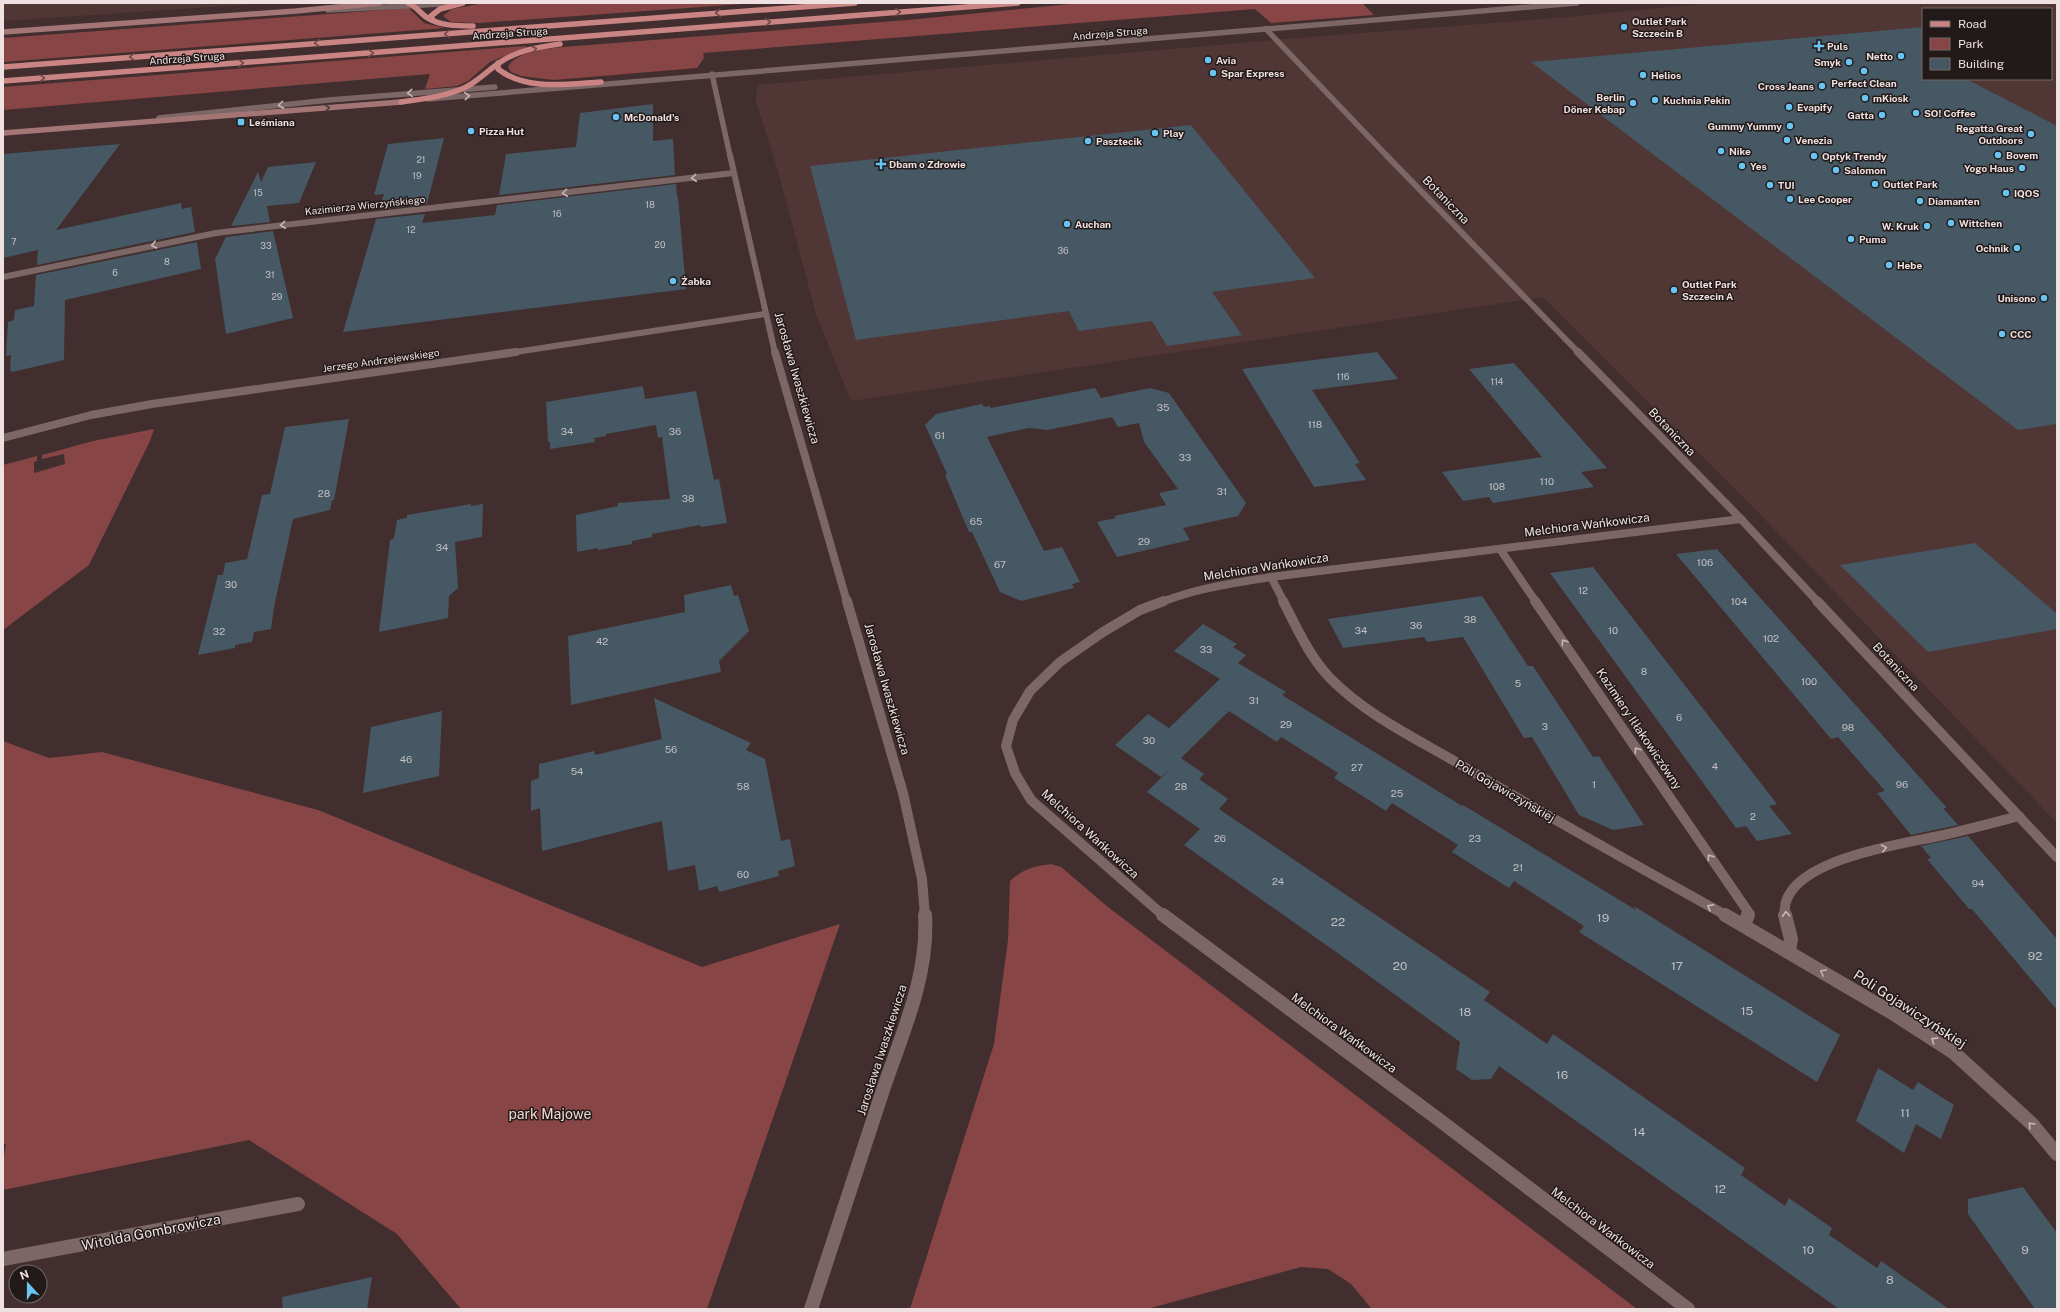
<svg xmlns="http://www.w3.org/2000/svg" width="2060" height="1312" font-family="'Public Sans',sans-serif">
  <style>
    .built { fill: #513636; fill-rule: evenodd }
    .green { fill: #874546 }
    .building { fill: #455863 }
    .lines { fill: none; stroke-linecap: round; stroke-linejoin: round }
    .street-far4 { stroke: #7d6766; stroke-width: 5.5 }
    .street-far3 { stroke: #7d6766; stroke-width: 6 }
    .street-far2 { stroke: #7d6766; stroke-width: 8 }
    .street-far1 { stroke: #7d6766; stroke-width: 10 }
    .street { stroke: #7d6766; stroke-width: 14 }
    .secondary { stroke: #a37675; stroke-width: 5.5 }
    .primary { stroke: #ca8484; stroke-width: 5.5 }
    .oneway { stroke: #6e4949 }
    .oneway2 { stroke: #c7b6b6 }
    .oneway3 { stroke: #4f3a39 }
    .poi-dot { fill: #68c4f0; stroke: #221919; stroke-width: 1.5 }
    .labels { text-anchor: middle; stroke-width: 3; stroke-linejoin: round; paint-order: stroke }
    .far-number-label { font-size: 9px; fill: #c4bfc2 }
    .far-poi-label { font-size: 10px; font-weight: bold; fill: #efe1e1; stroke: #221919; text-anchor: start }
    .far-street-label { font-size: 10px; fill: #efe1e1; stroke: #221919 }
    .number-label { font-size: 10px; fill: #c4bfc2 }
    .street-label { font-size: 12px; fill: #efe1e1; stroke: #221919 }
    .near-number-label { font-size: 12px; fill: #c4bfc2 }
    .near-street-label { font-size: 14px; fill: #efe1e1; stroke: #221919 }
    .near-park-label { font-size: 14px; fill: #efd8d7; stroke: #221919 }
  </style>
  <rect width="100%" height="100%" fill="#422e2e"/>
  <g class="built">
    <path d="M3 3H269L3 21Z"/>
    <path d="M1711 3H2057V823L1750 504 1543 297 851 401 816 314 778 171 756 102 757 85 1297 38 1557 18ZM1923 9H2051V79H1923Z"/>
  </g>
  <g class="green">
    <path d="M483 3H756L479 23 451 22 443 16 452 9Z"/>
    <path d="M1081 3H1362L1374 15 1271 23 1255 9 703 53 704 58 697 68 554 80 521 76 511 72 508 67C516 51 547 49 563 47L907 20Z"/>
    <path d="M409 8 424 23 445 28 3 62V38Z"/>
    <path d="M525 46 527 47 490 62 468 81 457 86 425 89 430 74 3 110V87Z"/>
    <path d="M154 429 150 441 89 565 3 630V465L37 456V461L34 462V473L65 464 64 454 42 459V455L93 441Z"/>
    <path d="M3 741 49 758 102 752 318 810 702 967 840 924 707 1309H461L397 1234 249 1140 3 1190V1163L6 1144H3Z"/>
    <path d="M1051 864 1061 867 1108 907 1637 1309H1372L1351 1284 1328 1269 1301 1267 1147 1309H910L994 1044 1008 940 1010 881C1023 869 1034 866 1051 864Z"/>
  </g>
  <g class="building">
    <path d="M1923 27V79H1966L2057 126V424L2018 430 1531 62Z"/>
    <path d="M653 104V141L673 139 675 175 499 195 506 154 576 147 580 113Z"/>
    <path d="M1191 125 1315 278 1212 292 1242 335 1167 346 1152 321 1079 331 1069 311 856 340 810 166Z"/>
    <path d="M444 138 427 204 379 209 384 194 374 195 388 144Z"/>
    <path d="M120 144 56 230 181 203 182 209 191 207 195 232 37 265 38 250 3 258V154Z"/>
    <path d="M316 162 299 203 267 206 270 222 231 226 258 172 261 182 268 167Z"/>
    <path d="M676 184 677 197H678L686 289 343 332 376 219 425 214 422 223 495 215 497 205Z"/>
    <path d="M273 231 293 318 226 334 215 259 226 237Z"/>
    <path d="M197 242 201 269 65 300 64 360 12 372 10 370 11 355 6 356 8 322 14 320 15 310 34 306 36 275Z"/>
    <path d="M1377 352 1398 379 1312 390 1360 463 1355 464 1366 480 1314 487 1242 369Z"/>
    <path d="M1514 363 1607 468 1581 472 1594 487 1493 503 1489 497 1463 501 1442 472 1542 457 1469 369Z"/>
    <path d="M643 386 645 399 696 391 714 480 719 479 727 523 701 527 700 525 652 534V537L632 541V544L598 550V548L577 552 576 515 618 506V503L670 499 662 437 658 438 656 425 606 434V436L594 438 595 442 550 449V442H548L546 402Z"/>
    <path d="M1095 388 1101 398 1150 388 1169 393 1246 503 1238 516 1183 528 1190 540 1117 557 1097 522 1116 518 1114 516 1166 505 1159 493 1178 489 1144 442 1139 423 1118 427 1112 417 1047 430 1029 428 987 437 1044 551 1062 547 1080 582 1072 584 1074 588 1021 601 1000 592 972 532H969L945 475 947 474 925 425 936 414 982 404 984 407 990 406 991 408Z"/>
    <path d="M349 419 334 500H332L330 510 293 519 274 607 271 629 254 632 252 642 235 645V648L198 655 218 575H223L225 563 247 559 262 495 270 494 285 427Z"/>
    <path d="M471 504V506L483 504 482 537 455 542 458 588 449 596 448 618 379 632 390 540 394 538 397 520 407 518V515Z"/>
    <path d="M1975 543 2057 614V629L1928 652 1840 565Z"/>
    <path d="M1717 549 1947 808H1943L1958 825 1911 835 1877 793 1885 791 1838 737 1831 739 1676 554Z"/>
    <path d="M1593 567 1777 804 1769 806 1792 834 1757 841 1746 826 1736 828 1550 573Z"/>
    <path d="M731 585 734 596 738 595 749 631 719 661 721 672 571 705 568 636 685 612 684 595Z"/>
    <path d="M1482 596 1528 666H1533L1593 757 1599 756 1644 825 1613 830 1579 815 1532 737 1524 738 1463 637 1427 642 1424 637 1343 648 1328 619Z"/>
    <path d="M1203 624 1237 644 1233 647 1246 655 1238 663 1286 692 1282 695 1462 806 1463 805 1636 910 1634 906 1840 1035 1817 1082 1579 932 1584 926 1514 881 1509 888 1452 852 1458 845 1392 803 1386 811 1334 778 1338 773 1310 755 1281 737 1277 742 1229 711 1181 758 1204 774 1199 779 1228 799 1219 809 1490 992 1484 1000 1547 1044 1553 1034 1745 1168 1741 1175 1785 1206 1789 1198 1832 1228 1829 1235 1877 1268 1881 1261 1949 1309H1839L1499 1066 1491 1079 1472 1080 1456 1069 1460 1042 1346 959 1184 845 1200 829 1147 792 1171 768 1161 777 1115 745 1148 714 1169 728 1220 679 1174 651Z"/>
    <path d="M654 698 751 743 746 750 765 759 781 841 790 839 795 866 778 871 779 876 719 892 717 886 699 891 695 865 668 871 662 821 542 851 540 808 531 811V781L539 778V764L594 751 595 755 662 739Z"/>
    <path d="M442 711 439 776 363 793 371 727Z"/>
    <path d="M1968 836 2057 939V1010L1972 909H1969L1927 859 1931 858 1921 846Z"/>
    <path d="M1878 1068 1913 1090 1918 1082 1954 1105 1941 1139 1916 1124 1904 1153 1856 1121Z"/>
    <path d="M2023 1187 2057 1233V1309H2035L1968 1214V1199Z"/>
    <path d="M372 1277 367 1309H283L282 1297Z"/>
  </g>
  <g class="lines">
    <g class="street-far4">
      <path d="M328 10 461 3"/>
      <path d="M1266 29 1387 156"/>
      <path d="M712 74 730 156"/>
      <path d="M428 99 1577 3"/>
      <path d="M159 118 329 100 495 87"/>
    </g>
    <g class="street-far3">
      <path d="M730 155 775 353"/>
      <path d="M1386 155 1579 353"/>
      <path d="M3 277 216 233 733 173"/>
      <path d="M509 353 765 314"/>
    </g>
    <g class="street-far2">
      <path d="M775 352 847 602"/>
      <path d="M1578 352 1741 519 1818 602"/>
      <path d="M3 438 91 415 152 404 516 352"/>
      <path d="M1500 549 1536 602"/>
      <path d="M1271 577 1284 602"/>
      <path d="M1162 602C1197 588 1234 583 1271 577L1741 519"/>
    </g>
    <g class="street-far1">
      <path d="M847 601 903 793 922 879 925 916"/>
      <path d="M1164 601 1140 610 1103 632 1060 662 1030 691 1013 720 1006 746 1015 773 1031 800 1164 916"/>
      <path d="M1283 601C1297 628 1309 656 1330 678 1365 714 1413 737 1456 762 1545 815 1636 865 1727 916"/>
      <path d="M1535 601 1749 913 1748 916"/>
      <path d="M1817 601 2057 857"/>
      <path d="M1785 916C1777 861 1901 844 1939 836 1966 830 1992 823 2019 816"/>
    </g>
    <g class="street">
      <path d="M1163 915 1438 1119 1688 1309"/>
      <path d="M1725 915 1894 1014 1953 1052 2032 1124 2057 1154"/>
      <path d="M1785 915 1791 939 1789 952"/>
      <path d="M1744 925 1748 915"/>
      <path d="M3 1259 298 1204"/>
      <path d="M811 1309C834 1238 857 1167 881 1096 900 1038 929 978 925 915"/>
    </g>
    <g class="secondary">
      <path d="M3 32 296 11 380 3"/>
      <path d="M3 133 401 102"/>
    </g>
    <g class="primary">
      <path d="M408 3C416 6 419 12 426 17 439 26 458 26 473 26"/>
      <path d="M433 20 431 16 440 9 463 3"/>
      <path d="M498 63V69C526 91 567 84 601 82"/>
      <path d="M3 67 855 3"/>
      <path d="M3 81 1018 3"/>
      <path d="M401 102C422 99 444 97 464 88 477 82 487 71 499 63 517 50 539 47 560 44"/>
    </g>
  </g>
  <defs><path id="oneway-chevron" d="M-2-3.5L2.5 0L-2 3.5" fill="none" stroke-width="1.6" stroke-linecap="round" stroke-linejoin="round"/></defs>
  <g class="oneway">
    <use href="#oneway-chevron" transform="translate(898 12) rotate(-4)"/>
    <use href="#oneway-chevron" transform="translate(718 13) rotate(176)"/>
    <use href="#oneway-chevron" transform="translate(768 22) rotate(-4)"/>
    <use href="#oneway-chevron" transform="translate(447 34) rotate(176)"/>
    <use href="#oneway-chevron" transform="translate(317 43) rotate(176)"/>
    <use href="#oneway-chevron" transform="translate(534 49) rotate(-14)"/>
    <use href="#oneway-chevron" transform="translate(371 53) rotate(-4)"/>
    <use href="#oneway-chevron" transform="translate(132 57) rotate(176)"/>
    <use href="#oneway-chevron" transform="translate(241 63) rotate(-4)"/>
    <use href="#oneway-chevron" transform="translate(42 78) rotate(-4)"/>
  </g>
  <g class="oneway2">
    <use href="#oneway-chevron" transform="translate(410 93) rotate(175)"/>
    <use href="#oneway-chevron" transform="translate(467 96) rotate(-5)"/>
    <use href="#oneway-chevron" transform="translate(281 105) rotate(173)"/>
    <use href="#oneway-chevron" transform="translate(694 178) rotate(174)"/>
    <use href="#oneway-chevron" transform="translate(565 193) rotate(173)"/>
    <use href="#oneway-chevron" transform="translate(283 225) rotate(174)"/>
    <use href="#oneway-chevron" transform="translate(154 245) rotate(168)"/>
    <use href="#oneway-chevron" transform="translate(1564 642) rotate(-124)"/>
    <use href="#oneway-chevron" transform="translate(1637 750) rotate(-124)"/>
    <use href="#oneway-chevron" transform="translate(1884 848) rotate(-13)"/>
    <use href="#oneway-chevron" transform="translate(1710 857) rotate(-124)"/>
    <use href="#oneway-chevron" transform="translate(1710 907) rotate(-151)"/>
    <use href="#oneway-chevron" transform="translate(1786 914) rotate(-93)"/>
    <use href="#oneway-chevron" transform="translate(1823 972) rotate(-150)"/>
    <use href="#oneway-chevron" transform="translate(1934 1040) rotate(-147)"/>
    <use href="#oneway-chevron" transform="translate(2031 1125) rotate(-133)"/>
  </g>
  <use class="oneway3" href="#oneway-chevron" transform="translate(327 108) rotate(-5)"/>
  <g class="poi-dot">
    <circle cx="1624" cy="27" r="4"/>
    <path d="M1817 40h4v4h4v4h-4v4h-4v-4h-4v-4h4z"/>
    <circle cx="1901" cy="56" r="4"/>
    <circle cx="1208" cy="60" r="4"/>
    <circle cx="1849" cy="62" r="4"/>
    <circle cx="1864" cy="71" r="4"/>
    <circle cx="1213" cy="73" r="4"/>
    <circle cx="1643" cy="75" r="4"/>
    <circle cx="1822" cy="86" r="4"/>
    <circle cx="1865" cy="98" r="4"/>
    <circle cx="1655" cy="100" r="4"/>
    <circle cx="1633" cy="103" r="4"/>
    <circle cx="1789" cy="107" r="4"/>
    <circle cx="1916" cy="113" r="4"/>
    <circle cx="1882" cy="115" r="4"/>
    <circle cx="616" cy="117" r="4"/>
    <rect x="237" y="118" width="8" height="8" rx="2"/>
    <circle cx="1790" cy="126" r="4"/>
    <circle cx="471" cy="131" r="4"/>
    <circle cx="1155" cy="133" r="4"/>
    <circle cx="2031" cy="134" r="4"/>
    <circle cx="1787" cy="140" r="4"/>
    <circle cx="1088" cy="141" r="4"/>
    <circle cx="1721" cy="151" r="4"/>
    <circle cx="1998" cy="155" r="4"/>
    <circle cx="1814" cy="156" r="4"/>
    <path d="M879 158h4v4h4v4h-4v4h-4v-4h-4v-4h4z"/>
    <circle cx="1742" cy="166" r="4"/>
    <circle cx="2022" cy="168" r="4"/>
    <circle cx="1836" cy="170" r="4"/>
    <circle cx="1875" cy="184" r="4"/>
    <circle cx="1770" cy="185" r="4"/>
    <circle cx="2006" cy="193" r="4"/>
    <circle cx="1790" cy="199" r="4"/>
    <circle cx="1920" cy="201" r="4"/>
    <circle cx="1951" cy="223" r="4"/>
    <circle cx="1067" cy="224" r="4"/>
    <circle cx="1927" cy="226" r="4"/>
    <circle cx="1851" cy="239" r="4"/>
    <circle cx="2017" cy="248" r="4"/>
    <circle cx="1889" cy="265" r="4"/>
    <circle cx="673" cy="281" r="4"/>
    <circle cx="1674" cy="290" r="4"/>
    <circle cx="2044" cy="298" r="4"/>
    <circle cx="2002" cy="334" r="4"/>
  </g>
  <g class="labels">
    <g class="far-number-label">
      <text x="421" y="163">21</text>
      <text x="417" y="179">19</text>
      <text x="258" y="196">15</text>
      <text x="650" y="208">18</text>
      <text x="557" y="217">16</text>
      <text x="411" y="233">12</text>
      <text x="14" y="245">7</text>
      <text x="660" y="248">20</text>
      <text x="266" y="249">33</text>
      <text x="1063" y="254">36</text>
      <text x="167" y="265">8</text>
      <text x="115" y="276">6</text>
      <text x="270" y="278">31</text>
      <text x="277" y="300">29</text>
      <text x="1343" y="380">116</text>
      <text x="1497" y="385">114</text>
    </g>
    <g class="far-poi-label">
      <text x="1632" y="25">Outlet Park<tspan x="1632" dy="12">Szczecin B</tspan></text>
      <text x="1827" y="50">Puls</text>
      <text x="1893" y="60" text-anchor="end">Netto</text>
      <text x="1216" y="64">Avia</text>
      <text x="1841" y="66" text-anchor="end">Smyk</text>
      <text x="1221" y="77">Spar Express</text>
      <text x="1651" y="79">Helios</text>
      <text x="1864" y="87" text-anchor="middle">Perfect Clean</text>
      <text x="1814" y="90" text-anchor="end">Cross Jeans</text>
      <text x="1625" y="101" text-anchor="end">Berlin<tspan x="1625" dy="12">Döner Kebap</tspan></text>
      <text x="1873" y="102">mKiosk</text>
      <text x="1663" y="104">Kuchnia Pekin</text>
      <text x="1797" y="111">Evapify</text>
      <text x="1924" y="117">SO! Coffee</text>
      <text x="1874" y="119" text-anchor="end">Gatta</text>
      <text x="624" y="121">McDonald's</text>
      <text x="249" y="126">Leśmiana</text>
      <text x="1782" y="130" text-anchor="end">Gummy Yummy</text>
      <text x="2023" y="132" text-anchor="end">Regatta Great<tspan x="2023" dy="12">Outdoors</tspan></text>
      <text x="479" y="135">Pizza Hut</text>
      <text x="1163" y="137">Play</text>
      <text x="1795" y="144">Venezia</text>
      <text x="1096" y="145">Pasztecik</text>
      <text x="1729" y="155">Nike</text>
      <text x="2006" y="159">Bovem</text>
      <text x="1822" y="160">Optyk Trendy</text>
      <text x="889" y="168">Dbam o Zdrowie</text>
      <text x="1750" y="170">Yes</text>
      <text x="2014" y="172" text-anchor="end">Yogo Haus</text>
      <text x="1844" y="174">Salomon</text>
      <text x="1883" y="188">Outlet Park</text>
      <text x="1778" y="189">TUI</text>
      <text x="2014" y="197">IQOS</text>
      <text x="1798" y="203">Lee Cooper</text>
      <text x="1928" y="205">Diamanten</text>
      <text x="1959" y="227">Wittchen</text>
      <text x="1075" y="228">Auchan</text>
      <text x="1919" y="230" text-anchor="end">W. Kruk</text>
      <text x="1859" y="243">Puma</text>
      <text x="2009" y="252" text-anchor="end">Ochnik</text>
      <text x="1897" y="269">Hebe</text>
      <text x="681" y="285">Żabka</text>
      <text x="1682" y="288">Outlet Park<tspan x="1682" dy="12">Szczecin A</tspan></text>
      <text x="2036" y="302" text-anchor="end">Unisono</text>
      <text x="2010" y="338">CCC</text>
    </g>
    <g class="far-street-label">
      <text transform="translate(510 33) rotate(-4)" y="4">Andrzeja Struga</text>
      <text transform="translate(1110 33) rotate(-5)" y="4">Andrzeja Struga</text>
      <text transform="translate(187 58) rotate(-4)" y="4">Andrzeja Struga</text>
      <text transform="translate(365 205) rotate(-6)" y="4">Kazimierza Wierzyńskiego</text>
      <text transform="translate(381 360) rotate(-8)" y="4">Jerzego Andrzejewskiego</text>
    </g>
    <g class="number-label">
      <text x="1163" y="411">35</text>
      <text x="1315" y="428">118</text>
      <text x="567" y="435">34</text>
      <text x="675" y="435">36</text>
      <text x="940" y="439">61</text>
      <text x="1185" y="461">33</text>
      <text x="1547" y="485">110</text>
      <text x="1497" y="490">108</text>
      <text x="1222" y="495">31</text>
      <text x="324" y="497">28</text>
      <text x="688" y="502">38</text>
      <text x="976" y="525">65</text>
      <text x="1144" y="545">29</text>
      <text x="442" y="551">34</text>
      <text x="1705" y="566">106</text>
      <text x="1000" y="568">67</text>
      <text x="231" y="588">30</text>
      <text x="1583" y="594">12</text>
      <text x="1739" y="605">104</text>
      <text x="1470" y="623">38</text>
      <text x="1416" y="629">36</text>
      <text x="1361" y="634">34</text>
      <text x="1613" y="634">10</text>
      <text x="219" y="635">32</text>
      <text x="1771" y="642">102</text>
      <text x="602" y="645">42</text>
      <text x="1206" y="653">33</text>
      <text x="1644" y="675">8</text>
      <text x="1809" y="685">100</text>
      <text x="1518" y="687">5</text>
      <text x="1254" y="704">31</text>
      <text x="1679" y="721">6</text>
      <text x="1286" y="728">29</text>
      <text x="1545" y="730">3</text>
      <text x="1848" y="731">98</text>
      <text x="1149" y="744">30</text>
      <text x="671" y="753">56</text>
      <text x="406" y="763">46</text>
      <text x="1715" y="770">4</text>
      <text x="1357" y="771">27</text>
      <text x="577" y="775">54</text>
      <text x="1594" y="788">1</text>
      <text x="1902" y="788">96</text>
      <text x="743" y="790">58</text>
      <text x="1181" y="790">28</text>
      <text x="1397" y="797">25</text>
      <text x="1753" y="820">2</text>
      <text x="1220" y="842">26</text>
      <text x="1475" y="842">23</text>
      <text x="1518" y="871">21</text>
      <text x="743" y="878">60</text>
      <text x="1278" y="885">24</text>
      <text x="1978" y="887">94</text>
    </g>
    <g class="street-label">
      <text transform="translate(1446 200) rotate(46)" y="4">Botaniczna</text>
      <text transform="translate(797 378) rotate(74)" y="4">Jarosława Iwaszkiewicza</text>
      <text transform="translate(1672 432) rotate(46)" y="4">Botaniczna</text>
      <text transform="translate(1587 525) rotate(-7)" y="4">Melchiora Wańkowicza</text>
      <text transform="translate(1266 567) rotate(-9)" y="4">Melchiora Wańkowicza</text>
      <text transform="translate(1896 667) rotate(47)" y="4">Botaniczna</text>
      <text transform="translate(887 689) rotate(74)" y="4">Jarosława Iwaszkiewicza</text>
      <text transform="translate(1639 729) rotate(56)" y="4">Kazimiery Iłłakowiczówny</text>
      <text transform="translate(1505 791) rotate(30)" y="4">Poli Gojawiczyńskiej</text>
      <text transform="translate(1090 834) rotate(42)" y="4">Melchiora Wańkowicza</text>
      <text transform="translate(1344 1033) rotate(36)" y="4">Melchiora Wańkowicza</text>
      <text transform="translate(882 1050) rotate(-72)" y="4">Jarosława Iwaszkiewicza</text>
      <text transform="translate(1603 1228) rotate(37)" y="4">Melchiora Wańkowicza</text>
    </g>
    <g class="near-number-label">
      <text x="1603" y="922">19</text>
      <text x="1338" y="926">22</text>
      <text x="2035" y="960">92</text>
      <text x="1400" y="970">20</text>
      <text x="1677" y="970">17</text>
      <text x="1747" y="1015">15</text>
      <text x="1465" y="1016">18</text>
      <text x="1562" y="1079">16</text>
      <text x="1905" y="1117">11</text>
      <text x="1639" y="1136">14</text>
      <text x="1720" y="1193">12</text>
      <text x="1808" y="1254">10</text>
      <text x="2025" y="1254">9</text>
      <text x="1890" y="1284">8</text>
    </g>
    <g class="near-street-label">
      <text transform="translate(1910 1009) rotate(33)" y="5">Poli Gojawiczyńskiej</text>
      <text transform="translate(151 1232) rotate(-11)" y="5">Witolda Gombrowicza</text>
    </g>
    <g class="near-park-label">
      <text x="550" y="1119">park Majowe</text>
    </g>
  </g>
  <rect width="2060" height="1312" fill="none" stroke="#efe1e1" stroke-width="8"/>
  <rect x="1922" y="8" width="130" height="72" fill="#221919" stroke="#746969"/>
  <rect x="1930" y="21" width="20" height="6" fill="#ca8484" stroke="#746969"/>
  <text x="1958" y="28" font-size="12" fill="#efe1e1">Road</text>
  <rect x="1930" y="38" width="20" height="12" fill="#874546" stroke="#746969"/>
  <text x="1958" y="48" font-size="12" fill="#efe1e1">Park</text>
  <rect x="1930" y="58" width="20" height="12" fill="#455863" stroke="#746969"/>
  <text x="1958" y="68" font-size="12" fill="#efe1e1">Building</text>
  <g transform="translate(28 1284) rotate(339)"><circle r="19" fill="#221919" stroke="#746969"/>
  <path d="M0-3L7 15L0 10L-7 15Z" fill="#68c4f0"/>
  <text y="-6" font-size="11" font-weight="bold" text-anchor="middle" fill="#efe1e1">N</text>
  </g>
</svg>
